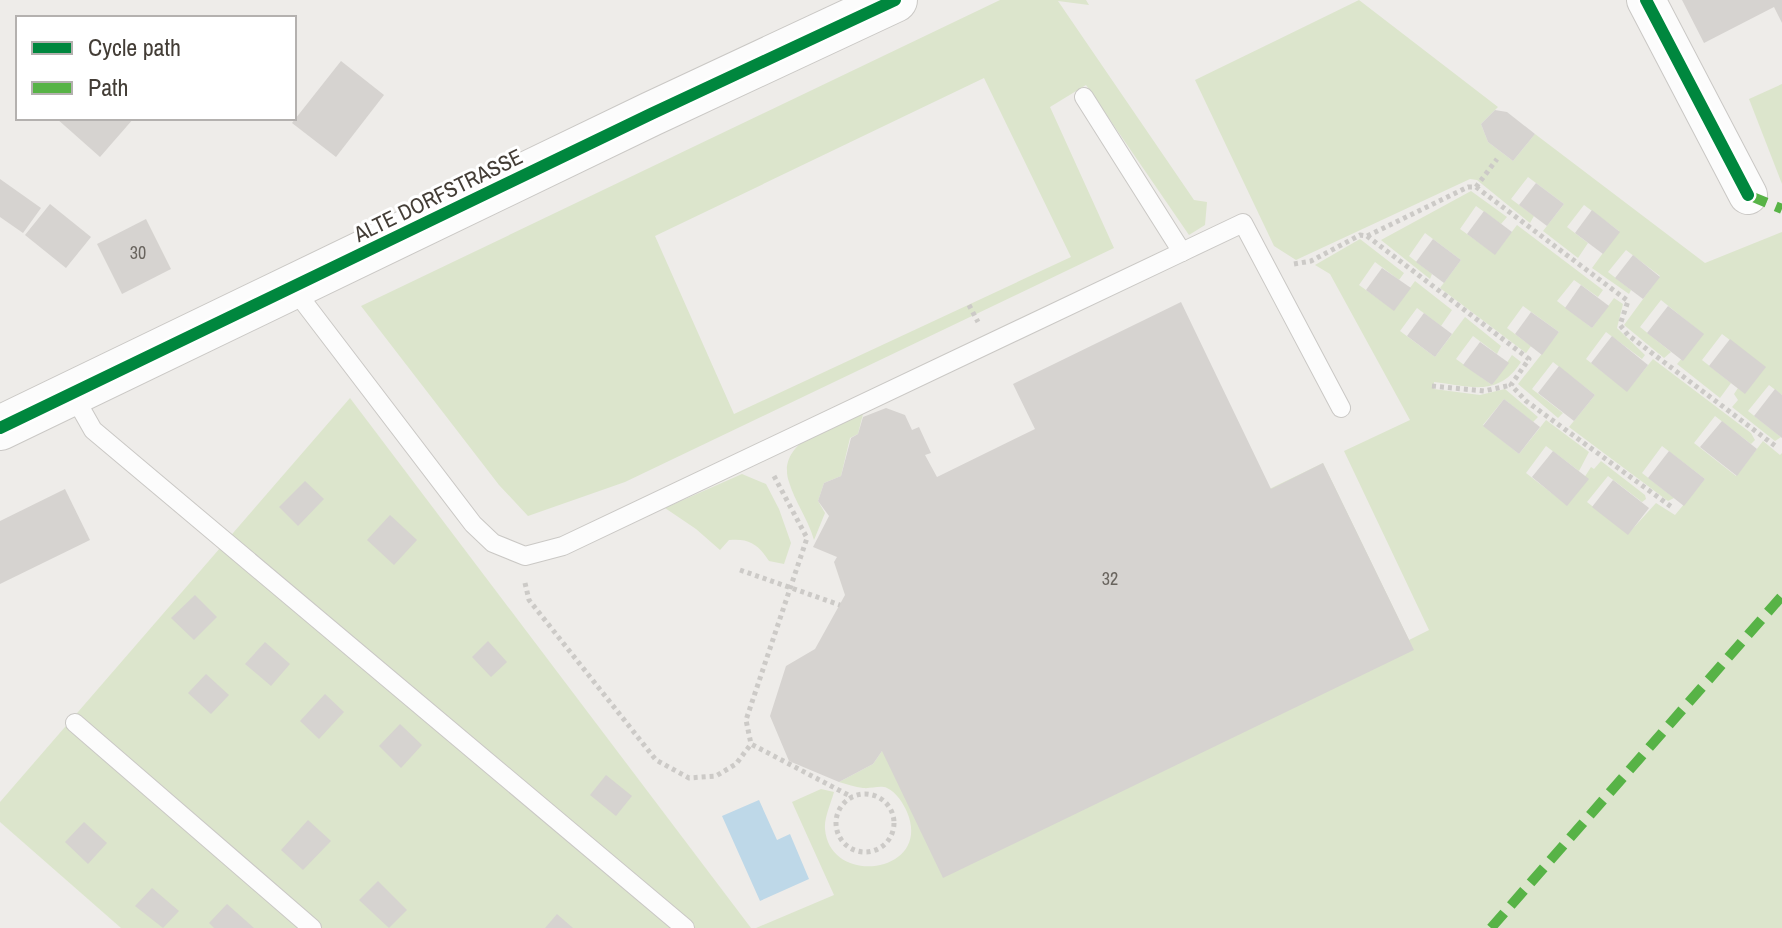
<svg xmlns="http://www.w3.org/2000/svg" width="1782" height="928" font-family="'Archivo Narrow',sans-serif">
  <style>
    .green { fill: #dce5cc; fill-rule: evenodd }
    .water { fill: #bed8e8 }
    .building { fill: #d6d3d0 }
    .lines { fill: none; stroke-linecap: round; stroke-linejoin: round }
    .service-casing { stroke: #cac8c5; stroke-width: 20 }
    .minor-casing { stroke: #cac8c5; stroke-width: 40 }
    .tertiary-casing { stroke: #cac8c5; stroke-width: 46 }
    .path { stroke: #cccac7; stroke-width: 5; stroke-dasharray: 4 4; stroke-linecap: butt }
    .service { stroke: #fcfcfc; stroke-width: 18 }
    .minor { stroke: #fcfcfc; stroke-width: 38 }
    .tertiary { stroke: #fcfcfc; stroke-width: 44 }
    .quiet { stroke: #57b346; stroke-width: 10; stroke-dasharray: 20 10; stroke-linecap: butt }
    .cycleway-casing { stroke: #fff; stroke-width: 17 }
    .cycleway { stroke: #00873e; stroke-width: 12 }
    .labels { text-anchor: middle; stroke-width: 6; stroke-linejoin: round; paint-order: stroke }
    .number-label { font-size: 18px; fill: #69645e }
    .street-label { font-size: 22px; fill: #433d36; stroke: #fff }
  </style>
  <rect width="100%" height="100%" fill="#eeece9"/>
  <g class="green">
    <path d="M1000 0H1086L1089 5 1058 1 1194 200 1207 202 1205 225 1189 235 1086 85 1050 107 1114 248 625 482 528 516 499 485 361 306ZM984 78 1071 257 734 414 655 236Z"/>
    <path d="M1359 0 1498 107 1481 124 1488 142 1513 161 1535 134 1705 263 1782 232V395L1769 385 1748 411 1781 437 1775 441 1732 407 1738 400 1734 394 1738 388 1745 393 1765 367 1722 334 1702 360 1731 383 1720 398 1677 364 1703 334 1661 300 1640 327 1671 352 1664 358 1624 325 1660 276 1626 250 1608 272 1631 290 1629 294 1592 268 1619 231 1584 205 1567 227 1588 243 1578 258 1543 231 1564 204 1528 177 1511 199 1534 216 1530 223 1477 180 1470 179 1296 260 1274 246 1195 80Z"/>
    <path d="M1782 84V184L1749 99Z"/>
    <path d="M1471 191 1507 217 1501 224 1476 206 1460 229 1495 254 1517 225 1603 290 1598 297 1574 280 1557 301 1592 328 1614 298 1623 304 1617 328 1645 355 1642 359 1606 332 1586 359 1627 391 1653 359 1751 433 1755 440 1751 444 1715 416 1694 443 1736 476 1763 441 1780 455 1782 453V928H756L834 895 792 802 821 789 834 792C831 803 824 818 825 829 830 888 933 873 907 812 903 803 897 793 887 788 880 785 871 789 863 788 855 787 847 784 839 782L873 764 882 751 858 700 952 643 1323 463 1409 640 1429 630 1344 451 1410 420 1330 274 1315 265 1360 239 1404 273 1399 280 1375 262 1359 285 1394 310 1415 281 1452 310 1441 326 1417 308 1400 331 1435 357 1465 317 1501 346 1497 354 1473 336 1456 359 1492 385 1512 355 1521 362C1498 398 1470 386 1434 382V389L1480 395 1505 389 1538 417 1533 422 1504 399 1483 425 1519 454 1546 420 1589 452 1579 471 1546 446 1526 473 1567 505 1591 467 1594 469 1601 461 1645 495 1646 499 1642 502 1608 476 1587 502 1628 534 1656 503 1675 515 1705 479 1662 446 1642 473 1674 498 1668 501 1569 427 1595 395 1553 362 1532 389 1563 413 1558 418 1518 384 1559 332 1523 306 1507 328 1531 346 1526 353 1440 288 1461 260 1425 233 1409 256 1432 274 1430 279 1381 240Z"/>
    <path d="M350 398 751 928H121L0 822V802Z"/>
    <path d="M864 410 858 434 850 438 841 476 824 483 818 501 825 513 814 540C808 519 795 502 789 482 775 441 837 422 864 410Z"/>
    <path d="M742 474 766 484 779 509 791 543 784 564 769 561C758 544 749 538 729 540L720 550 696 529 665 508Z"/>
  </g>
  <path class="water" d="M759 800 777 840 790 834 809 879 760 901 722 816Z"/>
  <g class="building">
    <path d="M1682 0H1782V23L1774 7 1704 43Z"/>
    <path d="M341 61 384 95 336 157 292 123Z"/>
    <path d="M1495 110 1507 112 1535 134 1513 161 1488 142 1481 124Z"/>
    <path d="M56 118H134L100 157Z"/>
    <path d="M0 179 41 208 23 233 0 217Z"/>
    <path d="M1536 183 1564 204 1547 226 1519 205Z"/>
    <path d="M50 204 91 237 66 268 25 235Z"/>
    <path d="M1592 210 1620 232 1603 254 1575 233Z"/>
    <path d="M1484 211 1512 232 1495 255 1467 234Z"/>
    <path d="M146 219 171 269 122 294 97 244Z"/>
    <path d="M1433 239 1461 260 1444 283 1416 262Z"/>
    <path d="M1633 255 1660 277 1643 299 1615 278Z"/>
    <path d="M1382 268 1411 288 1394 311 1366 290Z"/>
    <path d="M1581 285 1609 306 1592 328 1565 308Z"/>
    <path d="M1181 302 1271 489 1323 463 1414 650 943 878 882 751 873 764 839 782 789 761 770 716 786 666 815 649 845 595 834 562 837 557 813 547 829 516 818 501 824 483 841 476 851 438 858 434 863 417 886 408 905 415 912 430 919 427 931 453 925 455 937 477 1035 429 1013 384Z"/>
    <path d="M1668 306 1704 334 1683 361 1647 333Z"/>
    <path d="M1531 312 1559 332 1542 355 1515 334Z"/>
    <path d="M1424 313 1452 334 1435 357 1407 336Z"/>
    <path d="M1612 336 1648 365 1627 392 1591 363Z"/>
    <path d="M1730 339 1766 367 1745 394 1709 366Z"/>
    <path d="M1480 342 1509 363 1492 385 1463 365Z"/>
    <path d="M1559 366 1595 395 1574 421 1538 393Z"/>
    <path d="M1775 389 1782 395V438L1754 416Z"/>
    <path d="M1504 399 1540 427 1519 454 1483 426Z"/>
    <path d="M1722 421 1757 449 1737 476 1700 447Z"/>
    <path d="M1553 451 1589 479 1567 506 1532 477Z"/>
    <path d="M1669 451 1705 479 1684 506 1648 478Z"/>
    <path d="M1613 480 1649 508 1628 535 1592 507Z"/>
    <path d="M305 481 324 499 298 526 279 507Z"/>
    <path d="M65 489 90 540 0 584V521Z"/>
    <path d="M390 515 417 540 394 565 367 540Z"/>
    <path d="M195 595 217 617 194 640 171 618Z"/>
    <path d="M488 641 507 662 491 677 472 657Z"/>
    <path d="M265 642 290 664 271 686 245 664Z"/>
    <path d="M206 674 229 695 211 714 188 693Z"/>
    <path d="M325 694 344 712 319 739 300 721Z"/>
    <path d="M400 724 422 745 401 768 379 746Z"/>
    <path d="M606 775 632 796 616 816 590 795Z"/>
    <path d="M308 820 331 841 303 870 281 850Z"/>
    <path d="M84 822 107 843 88 864 65 842Z"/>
    <path d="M378 881 407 910 389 928 359 900Z"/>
    <path d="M152 888 179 911 163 928 135 906Z"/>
    <path d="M227 904 254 928H214L209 923Z"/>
    <path d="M557 914 573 928H545Z"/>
  </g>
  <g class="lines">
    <defs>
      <g id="service">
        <path d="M1182 252 1243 223 1341 408"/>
        <path d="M293 288 473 524 493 543 525 556 563 546 1182 252 1084 97"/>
        <path d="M72 393 93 430 685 928"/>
        <path d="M75 723 312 928"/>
      </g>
      <path id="minor" d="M1646 0 1748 195"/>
      <path id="tertiary" d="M0 428 651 114 895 0"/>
    </defs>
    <use href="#service" class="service-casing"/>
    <use href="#minor" class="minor-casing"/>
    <use href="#tertiary" class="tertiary-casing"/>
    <g class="path">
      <path d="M1476 187 1497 159"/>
      <path d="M1367 236 1529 359 1511 385 1526 401 1673 508"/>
      <path d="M1294 264 1311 261 1360 235 1367 236 1468 187H1476L1628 301 1620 325 1628 335 1778 448"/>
      <path d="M969 305 978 322"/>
      <path d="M1432 386 1484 391 1511 385"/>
      <path d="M774 476 807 538 746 720 751 744 852 797"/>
      <path d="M740 570 840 605"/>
      <path d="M525 583 529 600 656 760 689 778 716 776 736 764 751 744"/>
      <circle cx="865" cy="823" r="29"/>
    </g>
    <use href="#service" class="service"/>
    <use href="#minor" class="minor"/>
    <use href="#tertiary" class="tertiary"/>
    <g class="quiet">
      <path d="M1748 195 1782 209"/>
      <path d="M1491 928 1782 596"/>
    </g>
    <defs>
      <g id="cycleway">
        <path d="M1646 0 1748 195"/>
        <path d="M0 428 651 114 895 0"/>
      </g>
    </defs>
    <use href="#cycleway" class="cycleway-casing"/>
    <use href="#cycleway" class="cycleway"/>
  </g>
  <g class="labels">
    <g class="number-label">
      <text x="138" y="259">30</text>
      <text x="1110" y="585">32</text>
    </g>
    <g class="street-label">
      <text transform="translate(438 195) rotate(-26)" y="8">ALTE DORFSTRASSE</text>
    </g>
  </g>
  <rect x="16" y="16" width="280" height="104" fill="#ffffff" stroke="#b4b1af" stroke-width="2"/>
  <rect x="32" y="42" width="40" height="12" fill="#00873e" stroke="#b4b1af" stroke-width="2"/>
  <text x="88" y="56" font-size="24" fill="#433d36">Cycle path</text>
  <rect x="32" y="82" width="40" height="12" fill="#57b346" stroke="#b4b1af" stroke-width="2"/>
  <text x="88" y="96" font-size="24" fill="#433d36">Path</text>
</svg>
